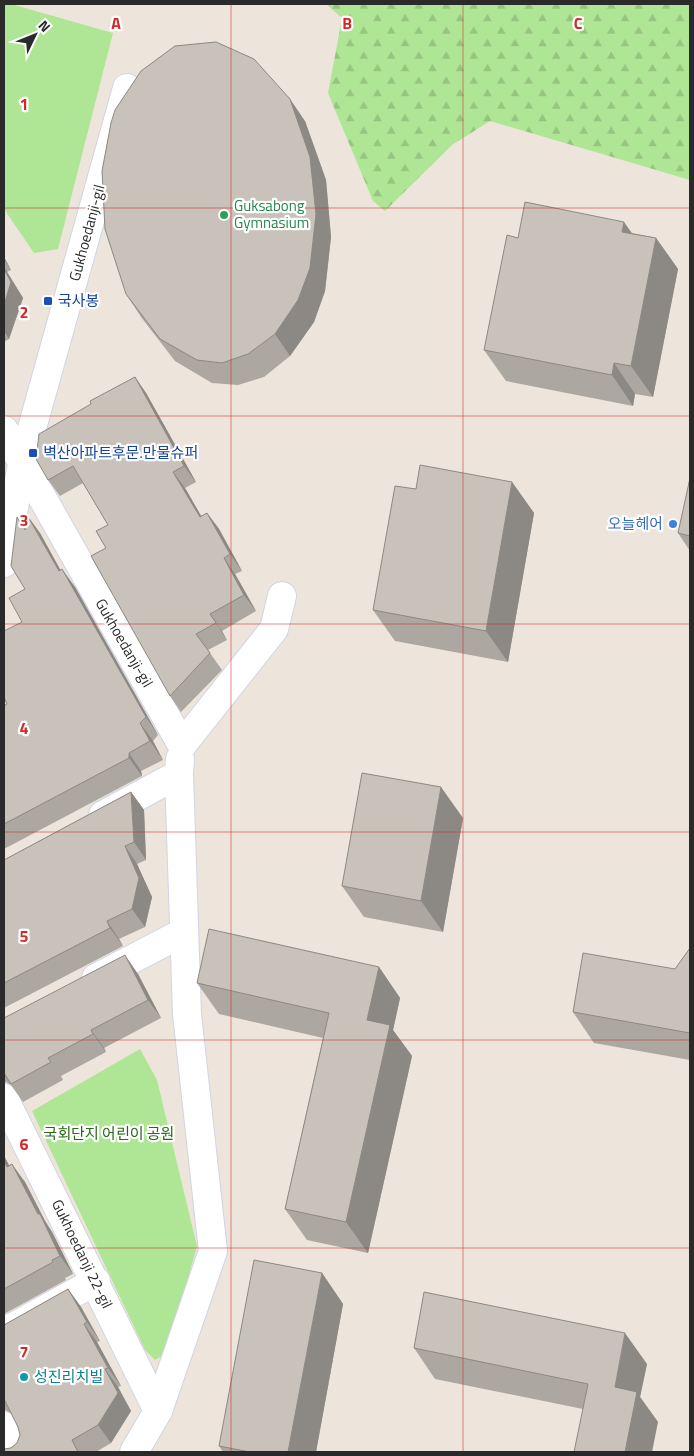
<svg xmlns="http://www.w3.org/2000/svg" width="694" height="1456" font-family="'Titillium Web','Noto Sans KR',sans-serif">
  <style>
    .forest { fill: url(#forest-firs) }
    .park { fill: #afe695 }
    .lines { fill: none; stroke-linecap: round; stroke-linejoin: round }
    .minor-casing { stroke: #d0d4e3; stroke-width: 30 }
    .minor { stroke: #fff; stroke-width: 28 }
    .wall { fill: #aca7a1 }
    .shaded-wall { fill: #8c8883 }
    .building { fill: #c8c2bb; stroke: #8c8883 }
    .grid { fill: none; stroke: #d62828; stroke-width: 1; stroke-opacity: 0.55 }
    .leisure-dot { fill: #2e9e5b; stroke: #fff; stroke-width: 2 }
    .transit-dot { fill: #1a4fb4; stroke: #fff; stroke-width: 2 }
    .shop-dot { fill: #3f7fe0; stroke: #fff; stroke-width: 2 }
    .culture-dot { fill: #0f9aa8; stroke: #fff; stroke-width: 2 }
    .labels { text-anchor: middle; stroke-width: 4.5; stroke-linejoin: round; paint-order: stroke }
    .leisure-label { font-size: 15px; fill: #27864d; stroke: #fff; text-anchor: start }
    .street-label { font-size: 15px; fill: #2a2a2a; stroke: #fff }
    .transit-label { font-size: 15px; fill: #164399; stroke: #fff; text-anchor: start }
    .shop-label { font-size: 15px; fill: #366cbe; stroke: #fff; text-anchor: end }
    .park-label { font-size: 15px; fill: #276a17; stroke: #fff }
    .culture-label { font-size: 15px; fill: #0d838f; stroke: #fff; text-anchor: start }
    .grid-label { font-size: 16px; text-anchor: middle; font-weight: bold; fill: #d62828; stroke: #fff; stroke-width: 4.5; stroke-linejoin: round; paint-order: stroke }
  </style>
  <defs>
    <pattern id="forest-firs" width="22" height="20" patternUnits="userSpaceOnUse" patternTransform="scale(1.25)"><rect width="22" height="20" fill="#afe695"/><path d="M5 1l3.5 6h-7zM16 11l3.5 6h-7z" fill="#97c581"/></pattern>
  </defs>
  <rect width="100%" height="100%" fill="#ede5db"/>
  <path class="forest" d="M326 4H690V180L490 121 452 145 385 211 373 201 328 93 342 18Z"/>
  <g class="park">
    <path d="M4 4H11L113 33 58 249 34 253 4 209Z"/>
    <path d="M140 1049 157 1080 197 1246 167 1353 155 1360 145 1350 32 1111Z"/>
  </g>
  <g class="lines">
    <defs>
      <g id="minor">
        <path d="M4 430 182 745"/>
        <path d="M4 563 22 464 127 88"/>
        <path d="M182 745 274 629 282 596"/>
        <path d="M103 815 179 774 180 759"/>
        <path d="M96 978 184 932"/>
        <path d="M4 1098 158 1411"/>
        <path d="M4 1332 96 1281"/>
        <path d="M4 1426 17 1452"/>
        <path d="M134 1452 158 1411 213 1251 187 1014 179 774"/>
      </g>
    </defs>
    <use href="#minor" class="minor-casing"/>
    <use href="#minor" class="minor"/>
  </g>
  <g class="wall">
    <path d="M305 121 326 180 331 237 325 291 314 322 290 356 264 377 238 385 212 383 175 361 141 317 126 294Z"/>
    <path d="M632 233 656 238 678 269 653 397 635 394 633 406 506 381 484 350 518 238Z"/>
    <path d="M4 257 11 270 7 272 23 298 9 339 4 342Z"/>
    <path d="M135 377 146 393 196 482 185 488 201 516 207 513 219 529 242 571 235 574 256 611 222 631 227 640 208 650 222 670 181 712 170 696 106 548 108 525 83 483 60 496 48 480 91 404Z"/>
    <path d="M690 478V551L678 533Z"/>
    <path d="M512 482 534 513 508 662 395 641 373 610Z"/>
    <path d="M17 517 25 528 40 533 60 570 75 587 158 735 153 741 163 760 141 771 142 776 4 849V706L7 704 22 622 25 589Z"/>
    <path d="M131 792 144 810 146 860 137 864 152 897 145 927 119 939 123 946 4 1008V860Z"/>
    <path d="M463 818 443 932 364 917 342 886Z"/>
    <path d="M690 948V1060L594 1043 573 1012 675 969Z"/>
    <path d="M379 967 400 998 393 1030 412 1056 368 1253 307 1240 285 1209 323 1038 219 1014 197 983Z"/>
    <path d="M138 974 161 1018 104 1048 106 1052 61 1076 63 1080 23 1102 11 1085 6 1082 4 1083V1018Z"/>
    <path d="M4 1155 9 1166 25 1182 45 1221 52 1232 73 1274 65 1278 66 1280 4 1314Z"/>
    <path d="M322 1273 343 1304 316 1452H223L219 1446Z"/>
    <path d="M68 1289 81 1307 100 1341 97 1342 121 1386 118 1387 131 1411 111 1443 96 1452H4L17 1443 20 1435 18 1427 11 1413 5 1410 4 1411V1325Z"/>
    <path d="M414 1348 647 1364 640 1397 658 1422 583 1409 435 1379Z"/>
  </g>
  <g class="shaded-wall">
    <path d="M290 99 305 121 326 180 331 237 325 291 314 322 290 356 275 334Z"/>
    <path d="M624 222 646 253 622 232Z"/>
    <path d="M656 238 678 269 653 397 631 366Z"/>
    <path d="M4 257 11 270 4 259Z"/>
    <path d="M4 267 23 298 9 339 4 331Z"/>
    <path d="M614 363 635 394 633 406 612 375Z"/>
    <path d="M135 377 146 393 196 482 184 466Z"/>
    <path d="M173 472 185 488 211 533 200 517Z"/>
    <path d="M512 482 534 513 508 662 486 631Z"/>
    <path d="M207 513 219 529 242 571 230 554Z"/>
    <path d="M27 515 40 533 71 589 59 571Z"/>
    <path d="M224 558 235 574 256 611 244 595Z"/>
    <path d="M62 569 75 587 158 735 146 717Z"/>
    <path d="M210 614 222 631 227 640 216 623Z"/>
    <path d="M140 723 153 741 163 760 150 741Z"/>
    <path d="M129 753 141 771 142 776 129 758Z"/>
    <path d="M441 787 463 818 443 932 421 901Z"/>
    <path d="M131 792 144 810 146 860 134 842Z"/>
    <path d="M125 846 137 864 152 897 145 927 132 909Z"/>
    <path d="M107 921 119 939 123 946 110 928Z"/>
    <path d="M125 955 138 974 161 1018 148 1000Z"/>
    <path d="M379 967 400 998 393 1030 412 1056 368 1253 346 1222 367 1020Z"/>
    <path d="M91 1030 104 1048 106 1052 93 1034Z"/>
    <path d="M4 1156 20 1185 4 1161Z"/>
    <path d="M12 1164 25 1182 45 1221 52 1232 73 1274 60 1256Z"/>
    <path d="M322 1273 343 1304 316 1452H288Z"/>
    <path d="M68 1289 81 1307 100 1341 87 1322Z"/>
    <path d="M84 1324 97 1342 121 1386 108 1368Z"/>
    <path d="M625 1333 647 1364 640 1397 658 1422 652 1452H625L615 1387Z"/>
    <path d="M105 1369 118 1387 131 1411 111 1443 98 1425Z"/>
  </g>
  <g class="building">
    <path d="M216 42 254 59 290 99 310 157 316 214 310 268 298 300 275 334 248 354 222 363 197 360 160 339 126 294 105 229 102 171 111 123 115 110 141 71 175 46Z"/>
    <path d="M525 202 624 222 622 232 656 238 631 366 614 363 612 375 484 350 507 235 518 238Z"/>
    <path d="M4 269 11 282 4 305Z"/>
    <path d="M135 377 184 466 173 472 200 517 207 513 230 554 224 558 244 595 210 614 216 623 196 634 210 653 170 696 91 556 106 548 96 531 108 525 73 466 48 480 36 459 39 434 91 404 90 401Z"/>
    <path d="M420 465 512 482 486 631 373 610 395 486 416 489Z"/>
    <path d="M690 478V536L678 533Z"/>
    <path d="M27 515 59 571 62 569 146 717 140 723 150 741 129 753V758L4 824V706L7 704 4 697V631L22 622 9 598 25 589 11 566 17 517 25 530Z"/>
    <path d="M362 773 441 787 421 901 342 886Z"/>
    <path d="M131 792 134 842 125 846 139 878 132 909 107 921 110 928 4 983V860Z"/>
    <path d="M209 929 379 967 367 1020 390 1025 346 1222 285 1209 329 1013 197 983Z"/>
    <path d="M690 948V1033L573 1012 583 953 675 969Z"/>
    <path d="M125 955 148 1000 91 1030 93 1034 48 1058 51 1062 11 1084 4 1073V1018Z"/>
    <path d="M4 1161 7 1167 12 1164 38 1214H40L60 1256 52 1260 53 1262 4 1289Z"/>
    <path d="M254 1260 322 1273 288 1452H250L219 1446Z"/>
    <path d="M68 1289 87 1322 84 1324 108 1368 105 1369 118 1393 98 1425 72 1440 78 1452H4V1449L11 1448 17 1443 20 1435 18 1427 4 1399V1325Z"/>
    <path d="M424 1292 625 1333 615 1387 637 1392 625 1452H574L588 1384 414 1348Z"/>
  </g>
  <path class="grid" d="M231 4V1452M463 4V1452M4 208H690M4 416H690M4 624H690M4 832H690M4 1040H690M4 1248H690"/>
  <circle class="leisure-dot" cx="224" cy="215" r="5"/>
  <g class="transit-dot">
    <rect x="43" y="296" width="10" height="10" rx="2.5"/>
    <rect x="28" y="448" width="10" height="10" rx="2.5"/>
  </g>
  <circle class="shop-dot" cx="673" cy="524" r="5"/>
  <circle class="culture-dot" cx="24" cy="1377" r="5"/>
  <g class="labels">
    <g class="leisure-label">
      <text x="234" y="211">Guksabong<tspan x="234" dy="17">Gymnasium</tspan></text>
    </g>
    <g class="street-label">
      <text transform="translate(87 233) rotate(-75)" y="5">Gukhoedanji-gil</text>
      <text transform="translate(124 643) rotate(60)" y="5">Gukhoedanji-gil</text>
      <text transform="translate(82 1254) rotate(64)" y="5">Gukhoedanji 22-gil</text>
    </g>
    <g class="transit-label">
      <text x="58" y="306">국사봉</text>
      <text x="43" y="458">벽산아파트후문.만물슈퍼</text>
    </g>
    <g class="shop-label">
      <text x="663" y="529">오늘헤어</text>
    </g>
    <g class="park-label">
      <text x="109" y="1139">국회단지 어린이 공원</text>
    </g>
    <g class="culture-label">
      <text x="34" y="1382">성진리치빌</text>
    </g>
  </g>
  <g class="grid-label">
    <text x="116" y="29">A</text>
    <text x="347" y="29">B</text>
    <text x="578" y="29">C</text>
    <text x="24" y="110">1</text>
    <text x="24" y="318">2</text>
    <text x="24" y="526">3</text>
    <text x="24" y="734">4</text>
    <text x="24" y="942">5</text>
    <text x="24" y="1150">6</text>
    <text x="24" y="1358">7</text>
  </g>
  <rect width="694" height="1456" fill="none" stroke="#2a2a2a" stroke-width="10"/>
  <g transform="translate(35 35) rotate(47)" stroke="#ffffff" stroke-width="4" paint-order="stroke">
  <path d="M0-4L9 19L0 12L-9 19Z" fill="#2a2a2a"/>
  <text y="-8" font-size="14" font-weight="bold" text-anchor="middle" fill="#2a2a2a">N</text>
  </g>
</svg>
